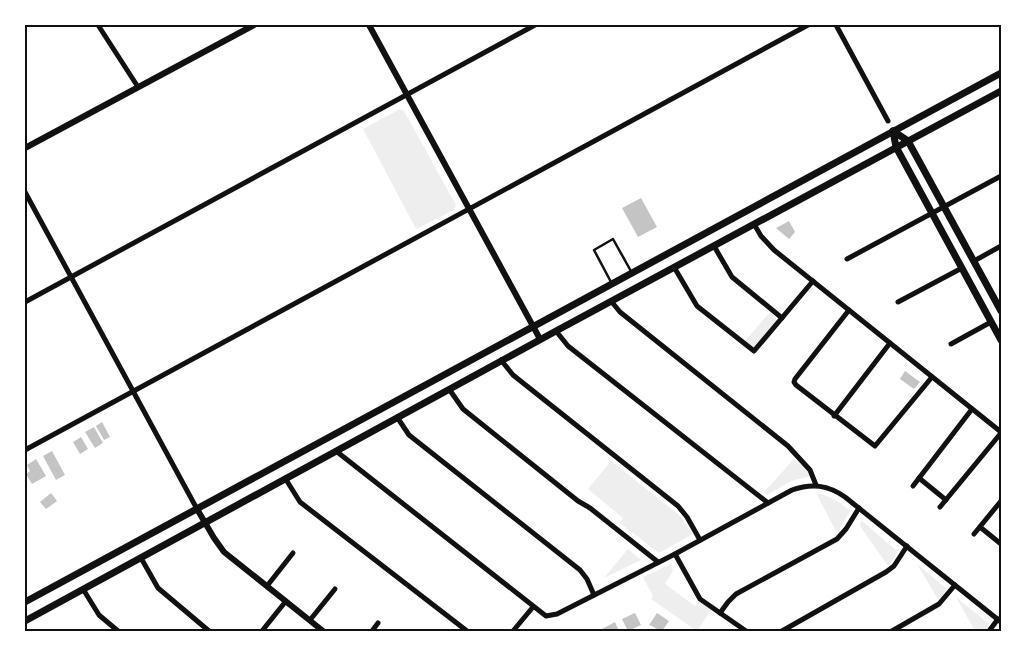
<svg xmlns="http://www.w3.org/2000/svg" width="1026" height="656" font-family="Arial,sans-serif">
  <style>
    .green { fill: #eee }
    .building { fill: #c4c4c4 }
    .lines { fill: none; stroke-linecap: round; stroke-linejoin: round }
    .service { stroke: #111; stroke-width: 2.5 }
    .minor { stroke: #111; stroke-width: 5 }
    .tertiary { stroke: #111; stroke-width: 6 }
    .secondary { stroke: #111; stroke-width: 7 }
    .neatline { fill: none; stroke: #111; stroke-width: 2 }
  </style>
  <rect width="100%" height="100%" fill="#fff"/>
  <g class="green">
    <path d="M400 109 404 111 456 205 454 210 416 229 363 129Z"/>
    <path d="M770 312 776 318 777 322 756 347H751L744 342Z"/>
    <path d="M794 459 803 466 811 476 791 481 767 495 764 492Z"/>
    <path d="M611 461 679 515 693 534 659 553 620 523 623 518 588 489Z"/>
    <path d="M816 493C830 496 840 502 850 511L837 533Z"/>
    <path d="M861 520 898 552 888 566 860 526Z"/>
    <path d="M628 549 641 560 604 578Z"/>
    <path d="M671 564 673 571 665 584 695 606 699 602 711 610 697 631 651 599 653 596 643 577Z"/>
    <path d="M917 564 947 589 939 601Z"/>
    <path d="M956 597 989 624 984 631H975Z"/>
  </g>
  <g class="building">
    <path d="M641 198 657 227 638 237 622 208Z"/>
    <path d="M789 221 795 232 789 239 776 228Z"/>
    <path d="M905 371 920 382 914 389 900 379Z"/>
    <path d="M102 422 110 437 104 440 96 426Z"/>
    <path d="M94 427 103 443 95 448 85 432Z"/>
    <path d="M81 437 88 449 80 454 73 442Z"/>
    <path d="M52 451 65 475 56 480 43 456Z"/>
    <path d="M36 459 46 476 32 484 26 474 30 471 27 465Z"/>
    <path d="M51 493 57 501 46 509 40 502Z"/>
    <path d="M635 613 641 625 628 631 622 619Z"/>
    <path d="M657 613 669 621 662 631H659L654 627 649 625Z"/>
    <path d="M615 622 619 631H604L602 629Z"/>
  </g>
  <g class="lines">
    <path class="service" d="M611 282 594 250 613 239 632 273"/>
    <g class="minor">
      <path d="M98 25 138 87"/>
      <path d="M836 25 888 121"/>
      <path d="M25 192 197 509"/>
      <path d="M754 224 761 236 774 250 1001 432"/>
      <path d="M714 246 732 277 782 318"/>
      <path d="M847 259 1001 176"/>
      <path d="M974 261 1001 246"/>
      <path d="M674 267 697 306 754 351 813 281"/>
      <path d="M611 301 620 312 788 446 810 470 816 485"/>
      <path d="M25 302 535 25"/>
      <path d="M898 302 962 268"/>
      <path d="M849 310 795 379 794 382 796 385 875 446 932 377"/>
      <path d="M556 331 568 346 768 503"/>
      <path d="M951 344 991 322"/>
      <path d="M501 360 513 375 678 506 687 517 700 540"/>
      <path d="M449 389 463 409 578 501 590 508 658 562"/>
      <path d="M834 416 890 343"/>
      <path d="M397 417 409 435 580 570 587 579 594 595"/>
      <path d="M25 450 808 25"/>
      <path d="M336 451 546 616 557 614 675 554 792 490C812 483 828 485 845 497L1001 622"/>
      <path d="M285 478 300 502 467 631"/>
      <path d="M919 478 946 500"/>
      <path d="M913 486 972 409"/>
      <path d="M940 507 1001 433"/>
      <path d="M980 527 1001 544"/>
      <path d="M974 534 1001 501"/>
      <path d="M675 554 700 599 746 631"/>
      <path d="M141 558 158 588 209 631"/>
      <path d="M267 586 293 553"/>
      <path d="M83 589 99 615 118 631"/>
      <path d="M720 613 728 602 736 594 837 539 846 529 859 508"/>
      <path d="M310 620 335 589"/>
      <path d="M262 631 286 601"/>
      <path d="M372 631 378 623"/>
      <path d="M513 631 533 607"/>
      <path d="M782 631 886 572 894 566 907 546"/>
      <path d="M892 631 939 604 955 585"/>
      <path d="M989 631 998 619"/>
    </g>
    <g class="tertiary">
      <path d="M369 25 540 339"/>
      <path d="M25 148 254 25"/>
      <path d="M197 509 214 538 224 552 323 631"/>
    </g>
    <g class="secondary">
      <path d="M893 131 896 147 1001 340"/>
      <path d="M893 131 908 141 1001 311"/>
      <path d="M25 602 1001 73"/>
      <path d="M25 621 556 331 1001 91"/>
    </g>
  </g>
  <rect width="1026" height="656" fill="none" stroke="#ffffff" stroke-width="52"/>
  <rect x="26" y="26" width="974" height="604" class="neatline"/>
</svg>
